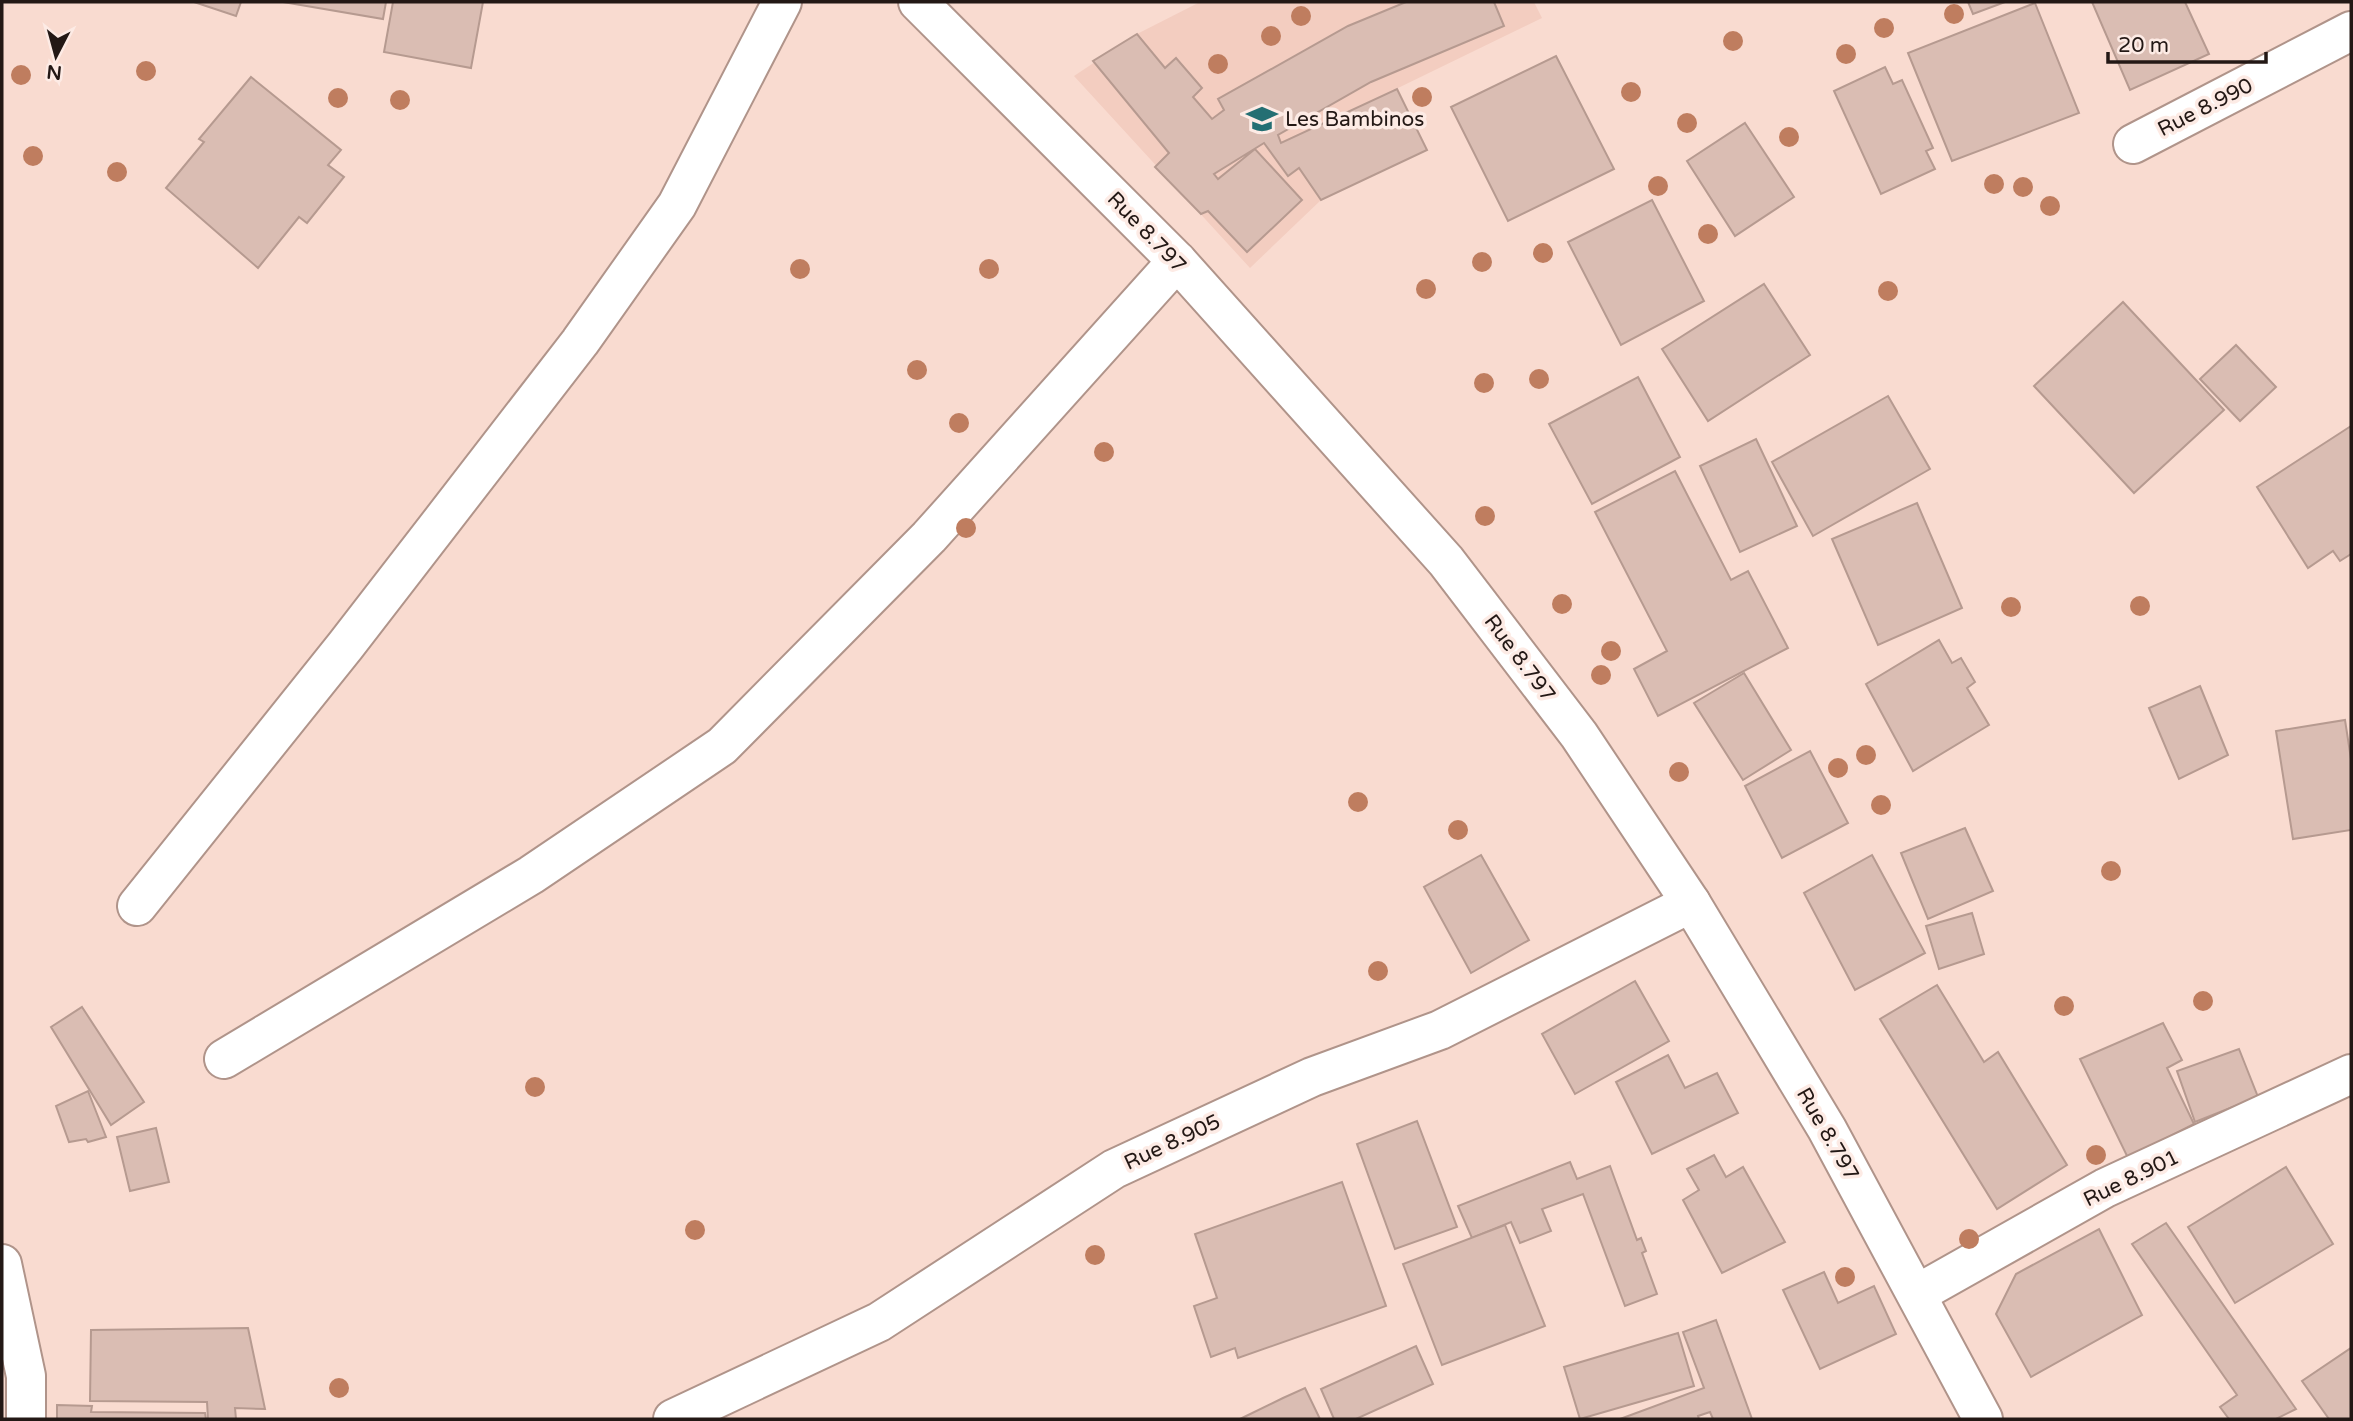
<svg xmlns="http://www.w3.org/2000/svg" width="2353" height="1421" font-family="'Varela Round',sans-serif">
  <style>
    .built { fill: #f3cdc0 }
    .building { fill: #dabdb3; stroke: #b69a90; stroke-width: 2 }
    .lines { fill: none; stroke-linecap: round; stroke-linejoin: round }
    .street-casing { stroke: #b0948a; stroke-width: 42 }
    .street { stroke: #fff; stroke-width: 38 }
    .tree { fill: #bf7d5f }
    .labels { text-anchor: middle; stroke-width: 7; stroke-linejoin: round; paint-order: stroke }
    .street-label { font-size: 21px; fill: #231815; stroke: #fdebe5 }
    .poi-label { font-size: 21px; fill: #231815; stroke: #fdebe5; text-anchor: start }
  </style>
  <rect width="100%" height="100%" fill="#f9dbd0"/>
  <path class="built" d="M1200 2H1534L1542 18 1398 88 1427 150 1321 200 1250 268 1074 76 1137 34Z"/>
  <g class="building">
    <path d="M194 2H241L236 16Z"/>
    <path d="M283 2H386L383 19Z"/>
    <path d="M393 2H483L471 68 384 52Z"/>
    <path d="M1406 2H1494L1504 26 1371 82 1278 135 1281 143 1397 89 1427 150 1321 200 1299 168 1288 176 1264 143 1214 174 1218 179 1255 149 1302 200 1247 252 1208 211 1201 214 1155 167 1169 153 1093 61 1137 34 1165 68 1176 58 1202 88 1193 97 1212 119 1224 110 1218 99 1348 26Z"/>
    <path d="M1968 2H2005L1973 14Z"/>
    <path d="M2092 2H2185L2209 54 2130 90Z"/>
    <path d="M2035 3 2079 113 1952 161 1908 53Z"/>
    <path d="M1556 56 1614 169 1508 221 1451 107Z"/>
    <path d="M1885 67 1893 84 1902 80 1933 148 1926 151 1935 169 1881 194 1834 91Z"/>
    <path d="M251 77 341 150 328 165 344 177 307 223 299 217 258 268 166 188 204 142 199 139Z"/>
    <path d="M1745 123 1794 197 1735 236 1687 161Z"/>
    <path d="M1652 200 1704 301 1621 345 1568 242Z"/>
    <path d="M1764 284 1810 355 1708 421 1662 349Z"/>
    <path d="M2123 302 2224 410 2134 493 2034 386Z"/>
    <path d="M2236 345 2276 387 2240 421 2200 379Z"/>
    <path d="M1638 377 1680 457 1592 504 1549 424Z"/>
    <path d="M1888 396 1930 469 1813 536 1772 462Z"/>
    <path d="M2351 426V554L2340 561 2333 551 2308 568 2257 487Z"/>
    <path d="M1756 439 1797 526 1740 552 1700 466Z"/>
    <path d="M1675 471 1731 580 1748 571 1788 648 1658 716 1634 669 1667 651 1595 512Z"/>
    <path d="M1917 503 1962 608 1878 645 1832 539Z"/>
    <path d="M1939 640 1952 663 1961 658 1975 682 1967 688 1989 725 1913 771 1866 684Z"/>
    <path d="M1744 673 1791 750 1743 780 1694 703Z"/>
    <path d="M2200 686 2228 755 2179 779 2149 708Z"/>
    <path d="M2345 720 2351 759V830L2293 839 2276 731Z"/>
    <path d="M1810 751 1848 823 1782 858 1745 786Z"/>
    <path d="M1965 828 1993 891 1928 919 1901 853Z"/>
    <path d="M1481 855 1529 940 1471 973 1424 887Z"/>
    <path d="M1872 855 1925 953 1855 990 1804 893Z"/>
    <path d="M1972 913 1984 954 1939 969 1926 926Z"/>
    <path d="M1635 981 1669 1041 1575 1094 1542 1034Z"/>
    <path d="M1937 985 1984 1062 1998 1052 2067 1165 1997 1209 1880 1019Z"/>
    <path d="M82 1007 144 1102 111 1125 51 1027Z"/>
    <path d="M2163 1023 2182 1060 2167 1068 2194 1124 2128 1158 2080 1059Z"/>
    <path d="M2239 1049 2258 1097 2195 1122 2177 1071Z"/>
    <path d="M1668 1055 1685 1088 1717 1073 1738 1113 1652 1154 1616 1082Z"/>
    <path d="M88 1091 106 1137 88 1142 86 1139 69 1142 56 1106Z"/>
    <path d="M1417 1121 1457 1227 1395 1249 1357 1144Z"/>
    <path d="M156 1128 169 1182 130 1191 117 1137Z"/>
    <path d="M1714 1155 1726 1177 1743 1167 1785 1242 1722 1273 1683 1200 1699 1190 1687 1169Z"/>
    <path d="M1570 1162 1577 1179 1610 1166 1637 1240 1641 1238 1646 1251 1642 1253 1657 1294 1625 1306 1583 1194 1542 1209 1551 1231 1520 1243 1511 1222 1472 1238 1458 1206Z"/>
    <path d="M2286 1167 2333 1244 2235 1303 2188 1227Z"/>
    <path d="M1342 1182 1386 1306 1238 1358 1235 1348 1211 1357 1194 1306 1217 1298 1195 1234Z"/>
    <path d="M2166 1223 2296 1409 2276 1419H2229L2220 1407 2237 1395 2132 1244Z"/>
    <path d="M1505 1225 1545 1326 1442 1365 1403 1264Z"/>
    <path d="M2099 1229 2142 1315 2031 1377 1996 1314 2016 1274Z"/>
    <path d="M1824 1272 1838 1303 1874 1286 1896 1334 1820 1369 1783 1290Z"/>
    <path d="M1716 1320 1752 1419H1713L1710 1412 1698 1416 1699 1419H1620L1704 1388 1683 1332Z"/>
    <path d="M248 1328 265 1409 235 1408 236 1419H208L207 1402 90 1401 91 1330Z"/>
    <path d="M1678 1333 1694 1386 1580 1419 1564 1367Z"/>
    <path d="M1416 1346 1433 1384 1356 1419H1334L1321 1389Z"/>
    <path d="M2351 1348V1419H2329L2302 1381Z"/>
    <path d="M1305 1388 1320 1419H1240L1283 1398Z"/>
    <path d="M57 1405 92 1406 91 1412 205 1413 206 1419H57Z"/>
  </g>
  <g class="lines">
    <defs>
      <g id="street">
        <path d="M918 2 1177 261 1446 561 1579 735 1691 903 1827 1129 1983 1419"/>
        <path d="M2133 144 2351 31"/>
        <path d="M137 906 346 645 580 342 677 205 782 2"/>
        <path d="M224 1059 531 875 722 746 929 537 1177 261"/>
        <path d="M2 1264 26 1376V1419"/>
        <path d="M1917 1294 2105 1188 2351 1074"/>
        <path d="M673 1419 879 1322 1114 1169 1312 1077 1440 1030 1691 903"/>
      </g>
    </defs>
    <use href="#street" class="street-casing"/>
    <use href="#street" class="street"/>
  </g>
  <g class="tree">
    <circle cx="1954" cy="14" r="10"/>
    <circle cx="1301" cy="16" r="10"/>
    <circle cx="1884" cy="28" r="10"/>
    <circle cx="1271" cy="36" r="10"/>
    <circle cx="1733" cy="41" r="10"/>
    <circle cx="1846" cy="54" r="10"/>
    <circle cx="1218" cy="64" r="10"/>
    <circle cx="146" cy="71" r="10"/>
    <circle cx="21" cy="75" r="10"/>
    <circle cx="1631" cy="92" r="10"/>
    <circle cx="1422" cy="97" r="10"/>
    <circle cx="338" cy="98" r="10"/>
    <circle cx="400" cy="100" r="10"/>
    <circle cx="1687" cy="123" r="10"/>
    <circle cx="1789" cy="137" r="10"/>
    <circle cx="33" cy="156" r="10"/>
    <circle cx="117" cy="172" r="10"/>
    <circle cx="1994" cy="184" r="10"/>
    <circle cx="1658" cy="186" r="10"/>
    <circle cx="2023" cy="187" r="10"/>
    <circle cx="2050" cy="206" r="10"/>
    <circle cx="1708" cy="234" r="10"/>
    <circle cx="1543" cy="253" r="10"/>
    <circle cx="1482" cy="262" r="10"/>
    <circle cx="800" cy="269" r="10"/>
    <circle cx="989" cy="269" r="10"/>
    <circle cx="1426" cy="289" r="10"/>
    <circle cx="1888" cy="291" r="10"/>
    <circle cx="917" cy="370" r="10"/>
    <circle cx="1539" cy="379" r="10"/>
    <circle cx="1484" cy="383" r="10"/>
    <circle cx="959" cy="423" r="10"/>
    <circle cx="1104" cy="452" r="10"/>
    <circle cx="1485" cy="516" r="10"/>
    <circle cx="966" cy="528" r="10"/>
    <circle cx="1562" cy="604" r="10"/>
    <circle cx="2140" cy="606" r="10"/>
    <circle cx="2011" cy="607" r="10"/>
    <circle cx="1611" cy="651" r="10"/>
    <circle cx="1601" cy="675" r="10"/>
    <circle cx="1866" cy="755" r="10"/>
    <circle cx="1838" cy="768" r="10"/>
    <circle cx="1679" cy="772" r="10"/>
    <circle cx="1358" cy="802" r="10"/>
    <circle cx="1881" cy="805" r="10"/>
    <circle cx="1458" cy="830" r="10"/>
    <circle cx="2111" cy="871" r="10"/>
    <circle cx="1378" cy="971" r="10"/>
    <circle cx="2203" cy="1001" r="10"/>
    <circle cx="2064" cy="1006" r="10"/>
    <circle cx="535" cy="1087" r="10"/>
    <circle cx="2096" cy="1155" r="10"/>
    <circle cx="695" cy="1230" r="10"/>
    <circle cx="1969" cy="1239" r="10"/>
    <circle cx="1095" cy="1255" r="10"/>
    <circle cx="1845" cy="1277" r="10"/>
    <circle cx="339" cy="1388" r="10"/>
  </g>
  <defs>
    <symbol id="school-bare" viewBox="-9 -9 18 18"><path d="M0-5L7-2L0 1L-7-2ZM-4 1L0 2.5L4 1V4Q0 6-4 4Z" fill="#246f73" stroke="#fdebe5" stroke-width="2.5" paint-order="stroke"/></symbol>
  </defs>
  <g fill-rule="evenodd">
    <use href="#school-bare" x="1240" y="97" width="44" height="44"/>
  </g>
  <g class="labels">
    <g class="street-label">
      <text transform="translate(2205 107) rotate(-27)" y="7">Rue 8.990</text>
      <text transform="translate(1147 232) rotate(46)" y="7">Rue 8.797</text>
      <text transform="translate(1520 658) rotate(53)" y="7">Rue 8.797</text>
      <text transform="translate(1828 1134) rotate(60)" y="7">Rue 8.797</text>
      <text transform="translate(1172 1142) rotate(-25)" y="7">Rue 8.905</text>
      <text transform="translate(2131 1178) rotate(-26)" y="7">Rue 8.901</text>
    </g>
    <g class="poi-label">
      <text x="1285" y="126">Les Bambinos</text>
    </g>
  </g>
  <rect width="2353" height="1421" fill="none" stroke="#231815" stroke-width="7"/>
  <g transform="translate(56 56) rotate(186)" stroke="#fdebe5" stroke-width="5" paint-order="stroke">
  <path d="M0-5L12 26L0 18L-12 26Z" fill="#231815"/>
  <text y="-10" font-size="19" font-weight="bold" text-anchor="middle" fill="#231815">N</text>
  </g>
  <path d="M2108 52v10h158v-10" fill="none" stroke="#231815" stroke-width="3.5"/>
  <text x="2118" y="52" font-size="21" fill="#231815" stroke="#fdebe5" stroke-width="5" paint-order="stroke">20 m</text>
</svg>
